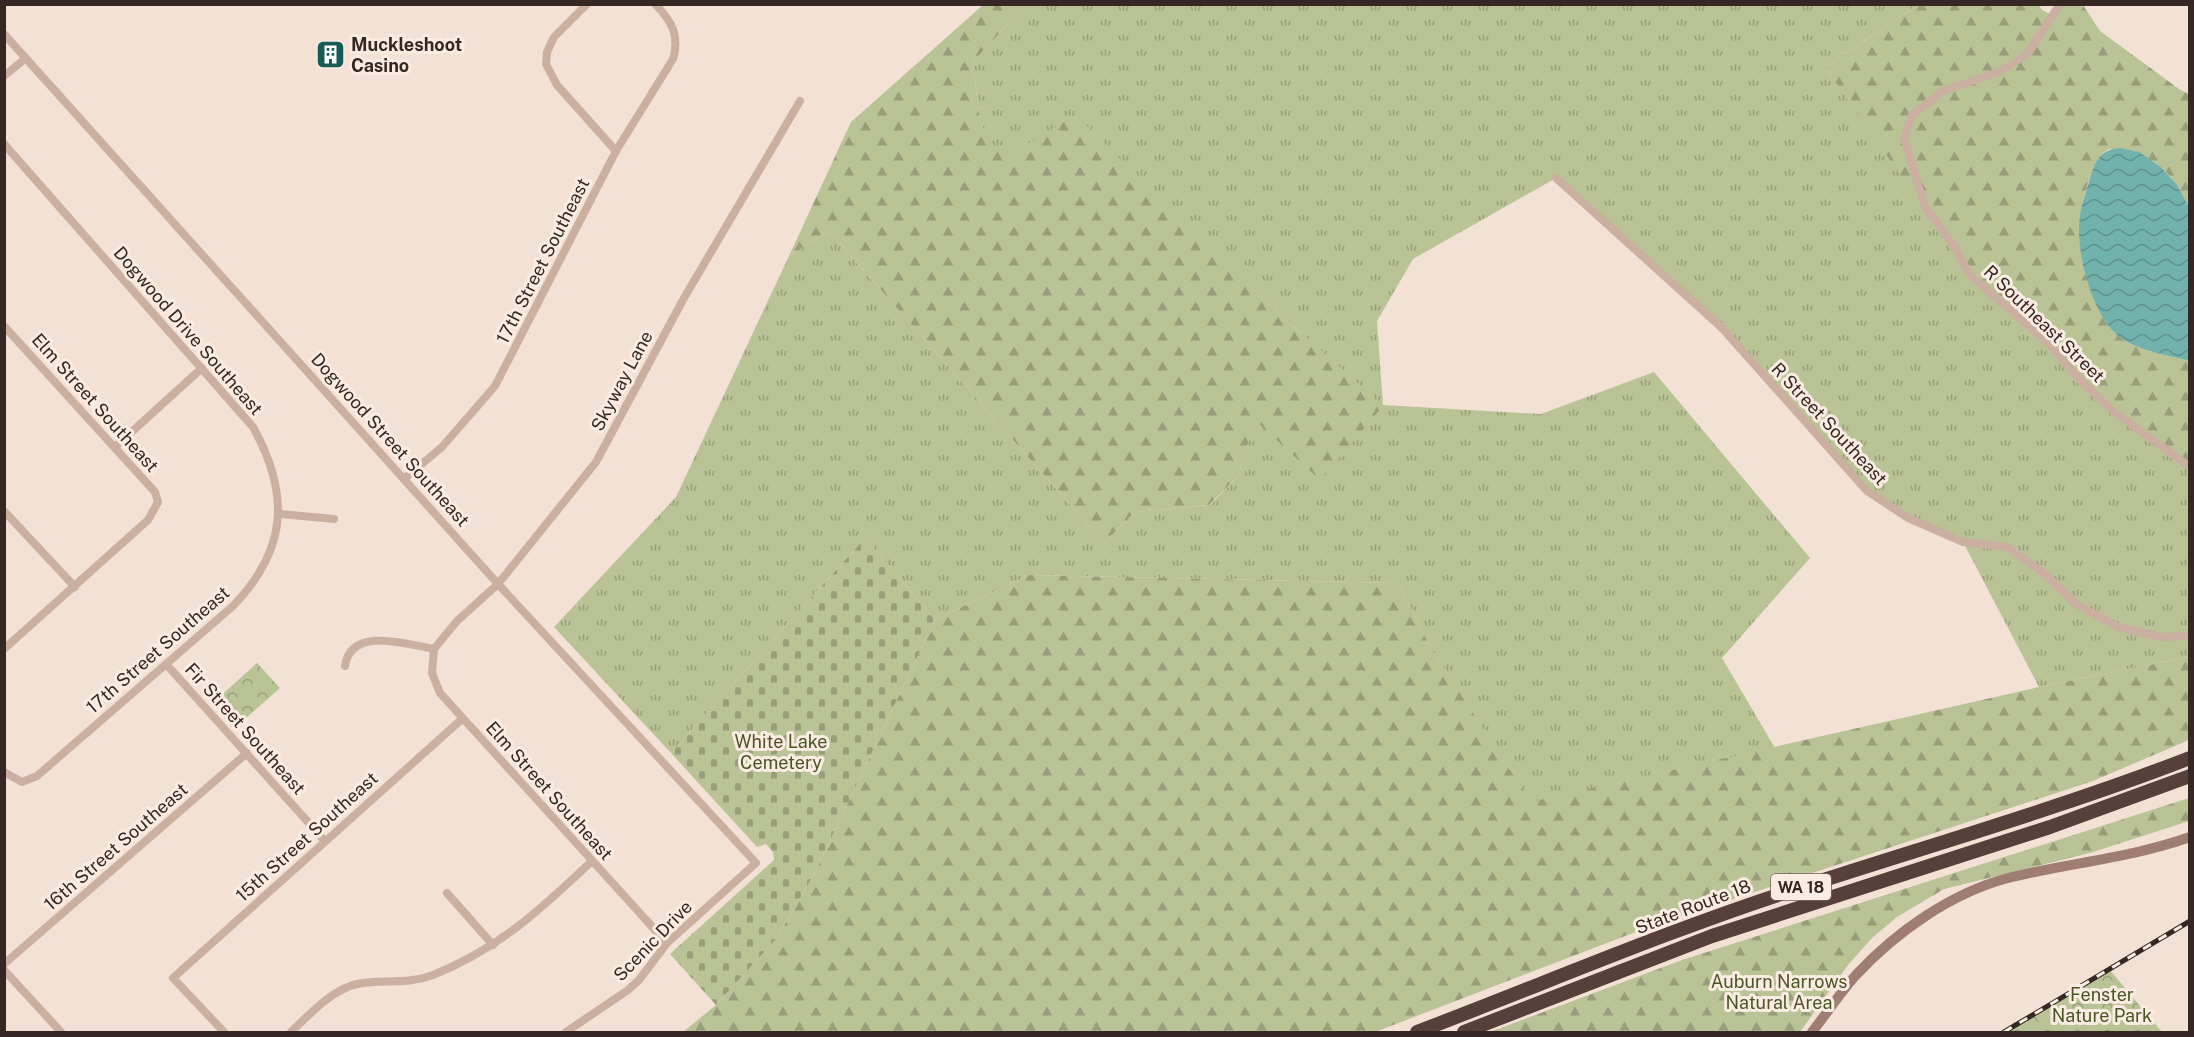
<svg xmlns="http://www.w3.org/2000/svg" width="2194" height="1037" font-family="'Public Sans',sans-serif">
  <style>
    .grass { fill: url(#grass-tufts) }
    .forest { fill: url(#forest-firs) }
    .cemetery { fill: url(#cemetery-stones) }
    .park { fill: url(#park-crowns) }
    .water { fill: url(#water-waves) }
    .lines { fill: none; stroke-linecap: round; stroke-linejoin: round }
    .minor { stroke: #cbafa1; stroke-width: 8 }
    .secondary { stroke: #9f7d72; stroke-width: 10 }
    .motorway { stroke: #57403b; stroke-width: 14 }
    .rail-casing { stroke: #352824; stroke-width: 5 }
    .rail { stroke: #faece2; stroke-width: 3; stroke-dasharray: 9; stroke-linecap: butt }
    .labels { text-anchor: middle; stroke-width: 6; stroke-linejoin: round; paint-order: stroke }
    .shield { fill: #faece2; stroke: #70635d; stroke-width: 1.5 }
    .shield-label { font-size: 16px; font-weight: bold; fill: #352824 }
    .poi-label { font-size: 18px; font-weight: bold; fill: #352824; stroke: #faece2; text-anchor: start }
    .street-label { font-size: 18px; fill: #352824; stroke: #faece2 }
    .park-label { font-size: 18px; fill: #4a5526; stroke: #faece2 }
  </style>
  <defs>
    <pattern id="grass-tufts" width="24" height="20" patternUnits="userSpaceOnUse" patternTransform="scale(1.5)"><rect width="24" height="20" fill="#b9c395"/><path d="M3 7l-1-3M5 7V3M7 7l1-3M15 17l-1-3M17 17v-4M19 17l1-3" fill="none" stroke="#979e79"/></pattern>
    <pattern id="forest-firs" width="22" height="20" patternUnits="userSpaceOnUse" patternTransform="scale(1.5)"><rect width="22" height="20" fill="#b9c395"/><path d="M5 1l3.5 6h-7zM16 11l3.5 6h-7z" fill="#979e79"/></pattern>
    <pattern id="cemetery-stones" width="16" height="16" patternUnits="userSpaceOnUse" patternTransform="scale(1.5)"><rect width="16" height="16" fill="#b9c395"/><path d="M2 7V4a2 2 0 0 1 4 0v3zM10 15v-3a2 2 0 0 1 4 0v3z" fill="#979e79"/></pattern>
    <pattern id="park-crowns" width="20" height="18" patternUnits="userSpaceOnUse" patternTransform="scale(1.5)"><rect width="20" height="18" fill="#b9c395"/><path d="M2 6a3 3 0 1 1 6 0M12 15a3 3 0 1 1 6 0" fill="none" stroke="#979e79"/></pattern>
    <pattern id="water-waves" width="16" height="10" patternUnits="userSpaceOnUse" patternTransform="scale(1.5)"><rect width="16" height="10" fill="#72b2ad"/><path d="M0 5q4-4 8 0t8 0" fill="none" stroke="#5e918d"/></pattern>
  </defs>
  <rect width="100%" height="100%" fill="#f3e1d6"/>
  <path class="grass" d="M1025 5H1918L1825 67 1965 265 2189 467V657L2039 687 1963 542 1908 518 1867 491 1722 328 1556 178 1413 259 1377 321 1383 405 1541 414 1654 372 1810 558 1722 658 1775 748 1531 803 1433 652 1398 583 1029 575 935 620 865 538 671 753 554 627 676 497 789 256 829 231 1104 543 1135 512 1210 505 1238 476 1255 419 1382 406 1247 284 1000 164 980 122 973 62Z"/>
  <g class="forest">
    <path d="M983 5H1025L973 62 980 122 1002 159 1076 115 1247 284 1383 406 1320 480 1255 420 1238 476 1209 505 1135 512 1104 543 829 231 789 256 851 122Z"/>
    <path d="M1918 5H2039L2042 10 2050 14 2060 5H2083L2100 31 2179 89 2189 94V207C2166 166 2157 155 2109 149 2095 156 2093 169 2088 183 2084 197 2080 209 2079 223 2077 253 2092 310 2113 331 2133 351 2164 354 2189 361V467L2114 412 1970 275 1825 67Z"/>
    <path d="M1029 575 1398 583 1433 652 1531 802 2039 687 2189 657V740L2093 781 1654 925 1375 1032H683L716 1005 776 939 813 876 935 620Z"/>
    <path d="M2189 798V821L2090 853 1944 889 1897 917 1872 938 1848 965 1800 1032H1490L1682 960Z"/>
  </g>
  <path class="cemetery" d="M865 538 935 620 813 876 776 939 716 1005 670 954 774 860 773 852 766 844 757 847 671 753Z"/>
  <g class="park">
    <path d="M257 663 280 688 238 725 216 700Z"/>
    <path d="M2109 969 2162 1032H2004Z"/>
  </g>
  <path class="water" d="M2120 148 2139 152 2161 167 2177 185 2189 207V361C2164 354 2134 351 2114 332 2092 311 2077 255 2079 225 2079 210 2085 196 2089 181 2095 162 2098 150 2120 148Z"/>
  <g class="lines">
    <g class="minor">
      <path d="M587 4 554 37 547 52 546 64 557 85 616 151"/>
      <path d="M2060 4 2027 54 2001 71 1943 91 1912 115 1904 138 1925 207 1954 246 1970 275 2048 343 2079 379 2114 412 2190 467"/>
      <path d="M4 34 498 584 756 863 667 943 639 980 628 990 566 1032"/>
      <path d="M4 76 26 58"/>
      <path d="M4 144 253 427C290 494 288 549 233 606L37 776 22 782 4 772"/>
      <path d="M1556 178 1722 328 1867 491 1908 518 1963 542 2008 547 2046 575 2076 604 2118 627 2161 637 2190 636"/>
      <path d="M4 326 155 492 158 502 148 520 4 649"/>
      <path d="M115 447 202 368"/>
      <path d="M404 479 442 447 495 386 616 151 673 59C680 36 672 21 655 4"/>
      <path d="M4 511 75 587"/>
      <path d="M280 514 334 519"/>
      <path d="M166 664 325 841"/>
      <path d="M345 666C351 626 407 644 434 649"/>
      <path d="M447 893 493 945"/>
      <path d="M667 943 440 693 432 673 434 649 457 621 498 584 596 462 684 298 800 101"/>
      <path d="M4 964 247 753"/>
      <path d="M4 970 61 1032"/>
      <path d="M224 1032 173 978 462 719"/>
      <path d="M291 1032C309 1015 331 990 357 984 383 978 404 986 433 975 500 948 541 909 592 861"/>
    </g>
    <path class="secondary" d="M1812 1032C1827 1013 1840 993 1856 975 1896 932 1951 893 2008 878 2068 863 2131 858 2190 837"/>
    <g class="motorway">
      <path d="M1417 1032C1541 985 1664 932 1790 891 1924 847 2058 809 2190 758"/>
      <path d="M1464 1032 1712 936 2050 827 2190 776"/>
    </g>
    <defs>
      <path id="rail" d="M2004 1032 2190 921"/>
    </defs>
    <use href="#rail" class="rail-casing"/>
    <use href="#rail" class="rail"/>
  </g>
  <defs>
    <symbol id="building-square" viewBox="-11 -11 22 22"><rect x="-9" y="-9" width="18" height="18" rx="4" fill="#175a56" stroke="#faece2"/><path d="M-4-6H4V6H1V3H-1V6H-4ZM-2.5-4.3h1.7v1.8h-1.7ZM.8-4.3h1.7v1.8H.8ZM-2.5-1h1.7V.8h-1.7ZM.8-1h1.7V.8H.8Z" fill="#fff"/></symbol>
  </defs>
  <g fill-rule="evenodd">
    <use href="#building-square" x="314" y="38" width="33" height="33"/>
  </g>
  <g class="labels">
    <rect class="shield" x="1771" y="874" width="60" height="26" rx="4.5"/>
    <g class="shield-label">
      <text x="1801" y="893">WA 18</text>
    </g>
    <g class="poi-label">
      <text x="351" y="51">Muckleshoot<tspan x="351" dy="21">Casino</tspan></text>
    </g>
    <g class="street-label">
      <text transform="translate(543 261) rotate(-63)" y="6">17th Street Southeast</text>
      <text transform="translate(2044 324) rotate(44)" y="6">R Southeast Street</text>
      <text transform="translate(188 331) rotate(49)" y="6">Dogwood Drive Southeast</text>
      <text transform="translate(622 381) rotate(-62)" y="6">Skyway Lane</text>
      <text transform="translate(95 403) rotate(48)" y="6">Elm Street Southeast</text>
      <text transform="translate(1829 424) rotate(47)" y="6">R Street Southeast</text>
      <text transform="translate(390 440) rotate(48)" y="6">Dogwood Street Southeast</text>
      <text transform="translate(158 650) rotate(-41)" y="6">17th Street Southeast</text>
      <text transform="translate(245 729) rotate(48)" y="6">Fir Street Southeast</text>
      <text transform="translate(549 791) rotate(48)" y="6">Elm Street Southeast</text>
      <text transform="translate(307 837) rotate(-42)" y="6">15th Street Southeast</text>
      <text transform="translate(116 847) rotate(-41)" y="6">16th Street Southeast</text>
      <text transform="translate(1693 907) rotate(-21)" y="6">State Route 18</text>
      <text transform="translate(653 941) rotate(-46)" y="6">Scenic Drive</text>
    </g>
    <g class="park-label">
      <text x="781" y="748">White Lake<tspan x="781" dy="21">Cemetery</tspan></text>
      <text x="1779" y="988">Auburn Narrows<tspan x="1779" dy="21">Natural Area</tspan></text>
      <text x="2102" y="1001">Fenster<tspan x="2102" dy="21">Nature Park</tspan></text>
    </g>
  </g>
  <rect width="2194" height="1037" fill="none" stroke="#352824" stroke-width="12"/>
</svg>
